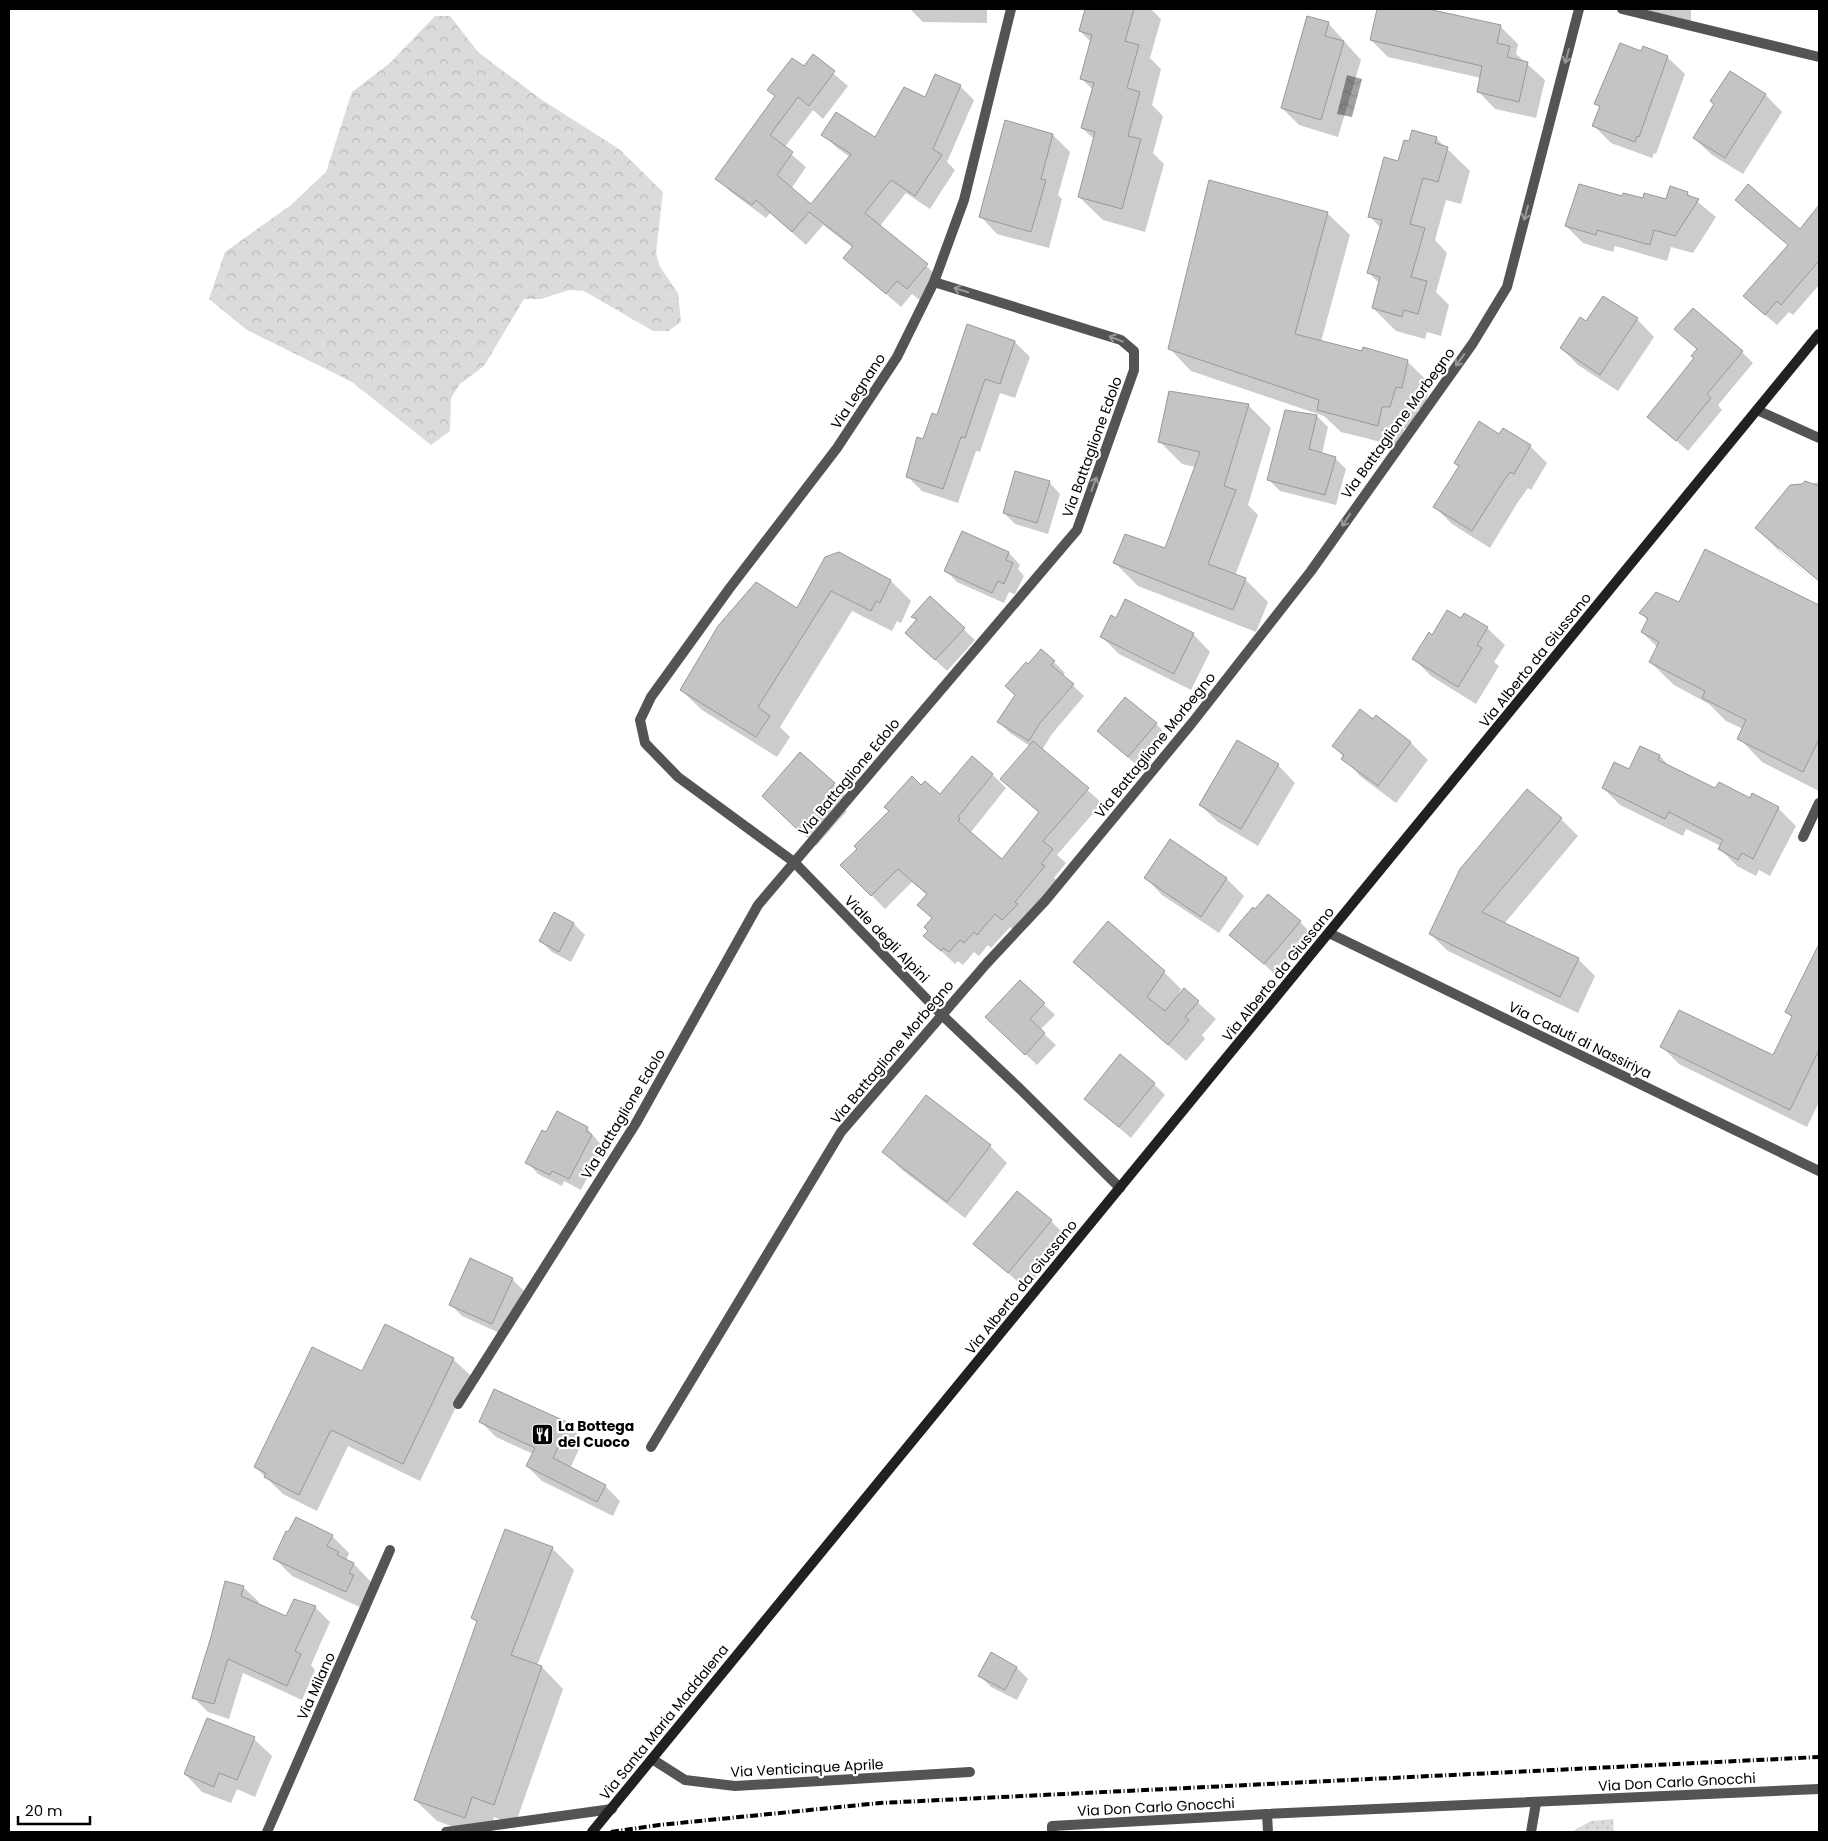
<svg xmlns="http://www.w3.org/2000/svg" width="1828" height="1841" font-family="Poppins,sans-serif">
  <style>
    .grass { fill: url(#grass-dots) }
    .forest { fill: url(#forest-crowns) }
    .water { fill: url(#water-waves) }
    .shadow { fill: #0003 }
    .building { fill: #c4c4c4; stroke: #989898 }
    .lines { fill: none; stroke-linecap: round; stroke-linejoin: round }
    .street { stroke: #545454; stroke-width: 10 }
    .secondary { stroke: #212121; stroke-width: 10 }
    .rail { stroke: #000; stroke-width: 4; stroke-dasharray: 8 2.5 1 2.5; stroke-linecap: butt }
    .oneway { stroke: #989898 }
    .labels { text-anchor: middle; stroke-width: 4.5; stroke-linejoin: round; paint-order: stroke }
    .street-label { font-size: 14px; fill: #000; stroke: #fff }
    .poi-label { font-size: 14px; font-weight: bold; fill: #000; stroke: #fff; text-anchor: start }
  </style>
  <defs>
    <pattern id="grass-dots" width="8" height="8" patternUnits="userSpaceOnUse" patternTransform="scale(1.25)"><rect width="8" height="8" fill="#dbdbdb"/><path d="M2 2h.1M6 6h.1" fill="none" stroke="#bababa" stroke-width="1.8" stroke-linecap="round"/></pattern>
    <pattern id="forest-crowns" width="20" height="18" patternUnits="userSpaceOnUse" patternTransform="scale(1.25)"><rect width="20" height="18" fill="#dbdbdb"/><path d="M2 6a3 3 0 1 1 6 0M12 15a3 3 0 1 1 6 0" fill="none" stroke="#bababa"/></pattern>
    <pattern id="water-waves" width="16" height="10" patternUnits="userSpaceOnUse" patternTransform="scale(1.25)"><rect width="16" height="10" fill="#a2a2a2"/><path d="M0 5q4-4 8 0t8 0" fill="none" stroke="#8a8a8a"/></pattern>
  </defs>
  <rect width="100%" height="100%" fill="#fff"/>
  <path class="grass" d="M1613 1819 1614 1832H1571L1591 1821Z"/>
  <path class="forest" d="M435 16H450L478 52 539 98 619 149 663 192 656 253 660 267 678 293 681 322 668 331H653L584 291 569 290 541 299H524L484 366 460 384 451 398 450 431 431 445 352 382 247 330 209 299 225 252 291 205 326 172 352 92 390 63Z"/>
  <path class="water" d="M1347 75 1362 79 1352 117 1337 114Z"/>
  <g class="shadow">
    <path d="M910 9H987V23L923 22Z"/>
    <path d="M1086 9H1151L1161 19 1150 58 1161 69 1152 105 1163 116 1153 153 1164 164 1145 232 1103 220 1079 197 1095 140 1082 128 1093 90 1081 78 1091 42 1080 31Z"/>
    <path d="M1378 9H1422L1501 27 1518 44 1516 54 1545 80 1536 118 1495 109 1478 91 1481 78 1388 57 1371 40Z"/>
    <path d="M1640 9H1691V23Z"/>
    <path d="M1328 23 1361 60 1338 137 1299 125 1282 108Z"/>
    <path d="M1642 52 1667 57 1685 74 1656 154 1654 153 1652 158 1611 143 1594 126 1600 108 1596 104Z"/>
    <path d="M813 56 848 86 823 119 813 110 784 148 806 167 791 189 811 206 850 157 837 148 823 134 875 139 925 99 960 86 974 100 947 162 955 170 930 209 906 193 880 226 941 279 922 302 912 294 901 307 845 258 853 248 823 225 806 245 770 213 766 218 731 192 717 179 776 97 769 90 804 68Z"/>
    <path d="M1765 94 1782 112 1743 174 1712 155 1694 138Z"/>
    <path d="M1053 135 1070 152 1058 195 1062 199 1049 248 997 234 980 216Z"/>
    <path d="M1436 138 1470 171 1461 204 1446 200 1435 240 1447 253 1436 292 1449 305 1441 336 1427 332 1425 339 1396 331 1373 308 1380 284 1369 273 1381 228 1369 216 1410 142Z"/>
    <path d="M1687 193 1716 217 1693 253 1671 247 1667 261 1615 246 1613 252 1583 243 1566 226 1623 198 1667 201Z"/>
    <path d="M1737 200 1800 230 1817 210 1819 211V285L1793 315 1789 312 1777 325 1756 307 1789 246Z"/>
    <path d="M1327 213 1350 235 1321 342 1407 361 1430 384 1424 410 1418 409 1412 429 1404 428 1401 447 1341 432 1324 416 1191 371 1169 348Z"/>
    <path d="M1637 319 1654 337 1618 391 1578 365 1561 348 1587 323Z"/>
    <path d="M967 325 1015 342 1030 357 1015 398 1000 393 980 452 976 451 958 503 922 491 907 476 924 440 938 416Z"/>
    <path d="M1742 352 1753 363 1718 405 1722 410 1688 451 1649 417Z"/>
    <path d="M1248 405 1271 428 1248 505 1258 515 1235 576 1245 579 1268 602 1256 632 1138 586 1115 563 1166 550 1195 467 1182 464 1159 441Z"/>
    <path d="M1317 416 1328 427 1322 454 1335 458 1346 469 1336 505 1280 491 1269 480Z"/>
    <path d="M1500 436 1530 446 1547 463 1531 490 1528 488 1518 502 1490 548 1452 524 1435 507 1459 467 1455 463Z"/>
    <path d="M1049 482 1060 494 1048 534 1015 524 1004 513Z"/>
    <path d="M1816 482 1819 484V580L1779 547V550L1819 584 1779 551 1756 528Z"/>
    <path d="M963 533 1009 553 1020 565 1018 569 1024 576 1015 594 1009 592 1004 603 957 582 946 571Z"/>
    <path d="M1706 551 1819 607V791L1762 762 1739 738 1743 729 1726 721 1709 704 1674 685 1650 662 1658 648 1642 632 1648 621 1641 613 1680 604Z"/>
    <path d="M826 558 891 581 911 601 901 623 897 621 892 631 852 611 780 727 790 737 777 757 702 710 681 690 797 610Z"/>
    <path d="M930 598 975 640 947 671 918 644 917 621 913 617Z"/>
    <path d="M1465 614 1487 628 1505 645 1494 662 1499 666 1476 704 1431 676 1414 659 1432 636 1461 620Z"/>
    <path d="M1116 619 1193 634 1210 652 1191 690 1119 654 1102 637Z"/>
    <path d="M1054 662 1065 673 1063 676 1084 696 1052 734 1042 750 1102 803 1057 855 1066 863 1054 878 1058 881 1017 933 1010 927 991 948 988 945 979 956 974 952 963 965 958 961 955 964 925 936 929 931 933 919 919 905 927 895 912 882 885 909 842 865 921 787 940 796 992 774 1006 788 971 832 1002 861 1039 813 1002 779 1030 746 1010 733 999 722 1016 695 1028 666Z"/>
    <path d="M1377 717 1411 743 1428 760 1396 803 1360 776 1334 746Z"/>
    <path d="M1156 724 1167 735 1140 768 1098 731Z"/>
    <path d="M1641 747 1660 756 1670 767 1716 790 1750 799 1753 795 1778 808 1796 826 1770 876 1759 870 1756 876 1737 866 1720 849 1721 846 1686 829 1683 836 1620 805 1603 788 1629 771Z"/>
    <path d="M1278 765 1295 783 1258 846 1218 822 1200 805Z"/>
    <path d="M834 784 851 801 844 809 847 811 816 846 781 813Z"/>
    <path d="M1561 819 1578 836 1504 924 1578 959 1595 976 1578 1013 1448 951 1430 934Z"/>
    <path d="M1170 841 1227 879 1244 896 1219 933 1162 895 1145 877Z"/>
    <path d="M555 913 574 924 585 935 571 962 552 952 540 940Z"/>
    <path d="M1300 922 1311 933 1276 975 1231 935Z"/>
    <path d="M1819 947V1102L1807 1127 1679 1064 1662 1047 1773 1057 1793 1018 1786 1012Z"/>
    <path d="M1074 962 1164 972 1181 989 1176 998 1177 999 1184 990 1216 1019 1202 1035 1205 1039 1186 1061Z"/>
    <path d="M1020 981 1055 1015 1040 1030 1056 1045 1037 1065 998 1028Z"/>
    <path d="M1154 1084 1165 1095 1131 1138 1085 1099Z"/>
    <path d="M587 1128 603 1147 581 1190 564 1181 562 1186 538 1174 527 1162 547 1134Z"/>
    <path d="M990 1146 1007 1163 965 1218 901 1169 884 1152Z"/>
    <path d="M1051 1221 1068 1238 1026 1289 975 1244Z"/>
    <path d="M512 1279 524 1291 504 1335 462 1316 450 1304Z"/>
    <path d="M453 1359 471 1376 420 1481 348 1446 317 1511 283 1494 255 1467 363 1373Z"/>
    <path d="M481 1422 568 1424 583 1440 570 1469 605 1486 620 1501 613 1516 542 1481 527 1466 533 1454 496 1437Z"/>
    <path d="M332 1536 349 1553 346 1561 354 1564 371 1582 367 1590 371 1593 364 1609 292 1576 275 1559Z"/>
    <path d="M552 1548 574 1570 537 1666 542 1667 563 1689 515 1825 494 1817 489 1832H468L437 1821 415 1800 478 1623 472 1618Z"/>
    <path d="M243 1587 259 1602 258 1604 287 1617 315 1607 330 1622 311 1665 315 1670 302 1700 243 1673 229 1719 208 1712 193 1697Z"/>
    <path d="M1017 1668 1028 1679 1017 1700 991 1687 980 1676Z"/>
    <path d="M254 1739 272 1756 255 1797 237 1789 231 1803 202 1792 185 1774Z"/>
  </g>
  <g class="building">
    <path d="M1085 9H1134L1125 41 1139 45 1127 88 1140 92 1128 136 1141 139 1122 209 1078 197 1095 132 1081 128 1094 83 1080 79 1092 35 1079 31Z"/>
    <path d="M1377 9H1428L1501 25 1497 43 1510 46 1507 57 1528 62 1519 102 1477 92 1482 66 1370 40Z"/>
    <path d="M1307 16 1329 22 1325 36 1344 41 1321 120 1281 108Z"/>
    <path d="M1620 43 1641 51 1643 46 1668 56 1639 137 1637 136 1635 142 1592 126 1600 106 1594 104Z"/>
    <path d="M813 54 835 71 809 106 798 97 770 135 793 152 777 175 811 204 851 154 821 135 836 112 875 137 904 87 925 97 935 74 961 85 933 149 942 155 915 196 891 180 865 213 928 264 907 289 897 281 886 294 843 258 853 246 809 212 792 232 756 200 752 205 715 179 775 96 767 90 792 58 804 66Z"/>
    <path d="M1730 71 1766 94 1725 158 1693 138 1714 104 1710 101Z"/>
    <path d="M1005 120 1053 134 1041 179 1046 180 1031 232 979 217Z"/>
    <path d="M1412 130 1437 137 1435 143 1448 147 1438 182 1423 178 1410 224 1425 228 1411 277 1427 281 1418 314 1404 310 1402 317 1372 308 1380 277 1367 273 1382 220 1368 217 1384 157 1398 161 1404 140 1409 141Z"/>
    <path d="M1209 180 1328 212 1295 334 1362 351 1363 347 1408 360 1402 388 1396 387 1390 407H1382L1378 426 1317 410 1319 400 1168 349Z"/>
    <path d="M1579 184 1622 196 1623 193 1643 198 1644 193 1666 199 1670 186 1688 192 1687 195 1699 199 1675 236 1654 230 1650 245 1597 230 1596 235 1565 226Z"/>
    <path d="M1748 184 1800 229 1819 205V261L1781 305 1777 301 1765 315 1743 296 1788 245 1735 200Z"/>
    <path d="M1603 296 1638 318 1600 375 1560 348 1580 317 1586 321Z"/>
    <path d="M1693 308 1743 351 1707 394 1711 398 1676 441 1647 417 1694 358 1691 356 1697 349 1674 329Z"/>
    <path d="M967 324 1015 341 1000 384 985 379 965 438 961 437 943 489 906 477 917 437 923 439 932 413 937 415Z"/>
    <path d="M1169 391 1249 404 1224 486 1236 490 1208 564 1246 578 1233 610 1113 563 1125 534 1165 548 1200 452 1158 442Z"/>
    <path d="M1285 410 1317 415 1309 449 1336 457 1325 495 1267 480Z"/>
    <path d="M1479 421 1499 434 1503 428 1531 445 1514 474 1510 472 1501 485 1472 531 1433 507 1459 466 1454 463Z"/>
    <path d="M1015 471 1050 481 1037 523 1003 513Z"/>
    <path d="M1805 481 1819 486V581L1755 528 1790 485 1802 484Z"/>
    <path d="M962 531 1009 552 1006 560 1013 563 1004 584 998 581 992 593 944 571Z"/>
    <path d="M1705 549 1819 605V739L1803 772 1737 739 1746 720 1702 698 1705 691 1649 662 1659 642 1641 632 1648 618 1639 613 1656 592 1679 602Z"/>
    <path d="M839 552 891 580 880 603 876 601 871 611 831 591 758 707 770 716 756 737 680 690 718 626 756 582 797 608 825 557Z"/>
    <path d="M930 596 965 628 935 660 905 633 917 619 911 617Z"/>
    <path d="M1125 599 1194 633 1174 674 1100 637 1111 615 1116 618Z"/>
    <path d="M1447 610 1461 618 1464 613 1488 627 1477 645 1482 648 1458 687 1412 659 1429 632 1432 635Z"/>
    <path d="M1041 649 1055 661 1051 665 1074 684 1040 723 1029 741 997 722 1015 695 1005 686 1026 662 1028 664Z"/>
    <path d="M1125 697 1157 723 1128 757 1097 731Z"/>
    <path d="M1360 709 1373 719 1376 715 1411 742 1378 786 1341 759 1344 755 1332 746Z"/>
    <path d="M1237 740 1279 764 1241 829 1199 805Z"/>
    <path d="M1033 741 1089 788 1043 841 1053 849 1041 864 1045 866 1015 902 1018 904 1002 920 995 914 977 935 974 932 964 943 960 940 949 952 943 948 941 951 923 936 928 931 924 927 932 918 917 905 927 894 898 869 871 896 840 865 857 849 854 846 889 811 884 807 912 776 921 785 925 781 940 794 972 756 993 774 958 817 960 819 958 821 1002 859 1039 812 1000 779Z"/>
    <path d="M1640 746 1660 755 1658 760 1715 788 1719 782 1750 798 1752 793 1779 807 1753 859 1742 853 1738 860 1718 849 1723 840 1669 812 1665 819 1602 788 1614 762 1629 769Z"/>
    <path d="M800 752 835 783 828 791 830 793 798 830 762 796Z"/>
    <path d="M1527 789 1562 818 1482 912 1579 958 1560 997 1429 934 1460 869Z"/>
    <path d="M1170 839 1227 878 1201 917 1144 878Z"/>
    <path d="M1268 894 1301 921 1264 964 1229 935 1253 907 1255 909Z"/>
    <path d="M554 912 574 923 559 952 539 941Z"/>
    <path d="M1108 921 1165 971 1147 997 1165 1011 1184 988 1199 1001 1185 1017 1189 1020 1168 1045 1073 962Z"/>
    <path d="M1819 944V1050L1790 1110 1660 1047 1679 1010 1773 1055 1792 1016 1785 1012Z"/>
    <path d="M1020 980 1045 1003 1030 1019 1045 1033 1025 1055 985 1017Z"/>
    <path d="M1120 1054 1155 1083 1119 1127 1084 1099Z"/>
    <path d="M926 1095 991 1145 947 1202 882 1152Z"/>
    <path d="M557 1111 588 1127 586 1131 592 1135 569 1179 552 1171 550 1175 525 1163 542 1130 546 1132Z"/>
    <path d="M1017 1191 1052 1220 1008 1273 973 1244Z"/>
    <path d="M470 1258 513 1278 492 1324 449 1305Z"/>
    <path d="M385 1324 454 1358 403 1464 331 1430 299 1495 264 1477 266 1473 254 1467 312 1347 362 1371Z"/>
    <path d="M494 1389 569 1423 553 1458 606 1485 597 1502 526 1466 535 1448 479 1422Z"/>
    <path d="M296 1517 333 1535 327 1546 339 1552 337 1555 354 1563 349 1573 354 1575 346 1592 273 1559 286 1531 288 1532Z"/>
    <path d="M505 1529 553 1547 511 1655 542 1666 494 1805 472 1797 465 1818 414 1800 477 1621 471 1618Z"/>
    <path d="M225 1581 244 1586 241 1596 286 1616 294 1599 316 1606 295 1651 301 1654 287 1686 228 1659 214 1704 192 1698 211 1637Z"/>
    <path d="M991 1652 1017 1667 1005 1690 978 1676Z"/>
    <path d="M207 1718 255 1737 237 1780 219 1773 214 1787 184 1774Z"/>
  </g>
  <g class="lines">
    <g class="street">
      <path d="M1011 9 964 200 934 282 897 357 837 448 729 589 651 697 640 720 645 743 678 777 794 862 942 1015 1018 1087 1120 1188"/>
      <path d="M1622 9 1819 57"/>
      <path d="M1757 410 1819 438"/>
      <path d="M1803 837 1819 803"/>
      <path d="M1329 933 1819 1171"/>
      <path d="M458 1404 636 1123 758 905 1077 530 1134 370V351L1121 340 934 282"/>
      <path d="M651 1447 841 1132 987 963 1045 901 1192 723 1311 571 1473 343 1507 287 1579 9"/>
      <path d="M652 1759 685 1780 735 1786 970 1772"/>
      <path d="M1267 1814 1268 1832"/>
      <path d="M267 1832 390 1550"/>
      <path d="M446 1832 612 1809"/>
      <path d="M1052 1832V1826L1267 1814 1819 1789"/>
      <path d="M1531 1832 1536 1803"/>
    </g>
    <path class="secondary" d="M592 1832 1819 334"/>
    <path class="rail" d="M611 1832 659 1825 880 1803 1819 1757"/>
  </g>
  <defs><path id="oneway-shaft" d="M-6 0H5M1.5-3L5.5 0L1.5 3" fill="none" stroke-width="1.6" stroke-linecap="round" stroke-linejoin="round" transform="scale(1.25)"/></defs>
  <g class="oneway">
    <use href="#oneway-shaft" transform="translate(1567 56) rotate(105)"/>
    <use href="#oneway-shaft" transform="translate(1526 213) rotate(105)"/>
    <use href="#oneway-shaft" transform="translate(961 290) rotate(-163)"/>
    <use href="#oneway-shaft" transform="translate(1116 339) rotate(-159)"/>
    <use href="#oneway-shaft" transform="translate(1460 360) rotate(126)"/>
    <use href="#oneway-shaft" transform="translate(1094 484) rotate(-70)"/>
    <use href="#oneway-shaft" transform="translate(1346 520) rotate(124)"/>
  </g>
  <defs>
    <symbol id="restaurant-square" viewBox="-11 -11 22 22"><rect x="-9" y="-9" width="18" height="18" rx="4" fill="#000" stroke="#fff"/><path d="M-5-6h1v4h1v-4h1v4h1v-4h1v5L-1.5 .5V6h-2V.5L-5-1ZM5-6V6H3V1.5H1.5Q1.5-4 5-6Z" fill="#fff"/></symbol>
  </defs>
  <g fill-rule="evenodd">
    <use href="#restaurant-square" x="530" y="1422" width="25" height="25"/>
  </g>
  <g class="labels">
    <g class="street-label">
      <text transform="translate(858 391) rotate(-57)" y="5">Via Legnano</text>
      <text transform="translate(1398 423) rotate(-54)" y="5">Via Battaglione Morbegno</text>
      <text transform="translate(1092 447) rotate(-70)" y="5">Via Battaglione Edolo</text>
      <text transform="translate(1535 660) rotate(-51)" y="5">Via Alberto da Giussano</text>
      <text transform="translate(1155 745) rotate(-51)" y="5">Via Battaglione Morbegno</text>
      <text transform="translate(849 777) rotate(-50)" y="5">Via Battaglione Edolo</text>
      <text transform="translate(887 939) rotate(46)" y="5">Viale degli Alpini</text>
      <text transform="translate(1278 974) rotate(-51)" y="5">Via Alberto da Giussano</text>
      <text transform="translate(1580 1040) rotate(26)" y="5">Via Caduti di Nassiriya</text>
      <text transform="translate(892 1052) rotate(-50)" y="5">Via Battaglione Morbegno</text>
      <text transform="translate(623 1114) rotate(-59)" y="5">Via Battaglione Edolo</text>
      <text transform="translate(1021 1287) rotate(-51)" y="5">Via Alberto da Giussano</text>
      <text transform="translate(316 1686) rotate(-66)" y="5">Via Milano</text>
      <text transform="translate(664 1722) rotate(-51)" y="5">Via Santa Maria Maddalena</text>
      <text transform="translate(807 1768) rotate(-3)" y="5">Via Venticinque Aprile</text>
      <text transform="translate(1677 1782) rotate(-3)" y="5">Via Don Carlo Gnocchi</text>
      <text transform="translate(1156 1807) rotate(-3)" y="5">Via Don Carlo Gnocchi</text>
    </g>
    <g class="poi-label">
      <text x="558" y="1431">La Bottega<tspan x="558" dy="16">del Cuoco</tspan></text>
    </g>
  </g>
  <rect width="1828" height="1841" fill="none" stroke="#000000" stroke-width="20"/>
  <path d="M18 1816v8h72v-8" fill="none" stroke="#000000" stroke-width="2.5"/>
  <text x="25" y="1816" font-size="15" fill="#000000" stroke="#ffffff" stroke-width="4" paint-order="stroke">20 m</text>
</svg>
